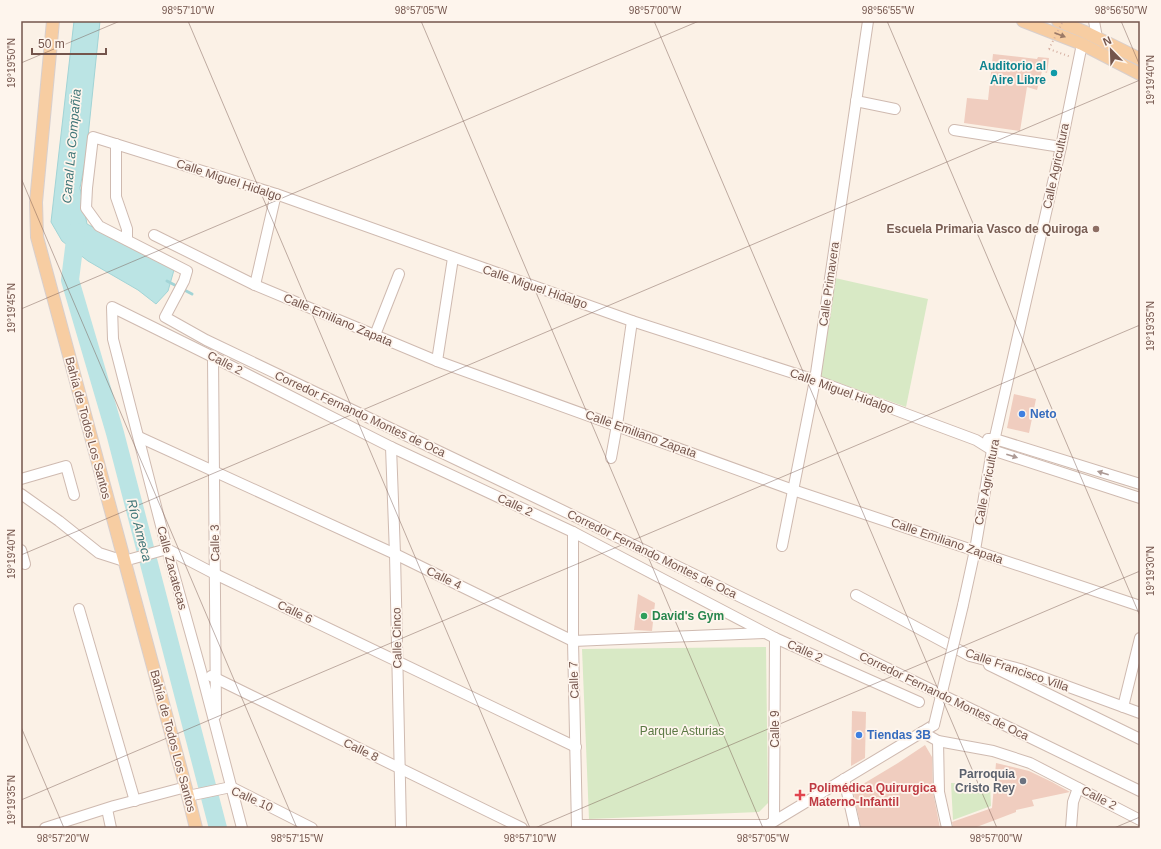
<svg xmlns="http://www.w3.org/2000/svg" width="1161" height="849" font-family="Arial,sans-serif">
  <style>
    .green { fill: #d8e9c5 }
    .water { fill: #bbe4e4; stroke: #a2d4d6 }
    .lines { fill: none; stroke-linecap: round; stroke-linejoin: round }
    .stream { stroke: #a2d4d6; stroke-width: 3 }
    .river { stroke: #bbe4e4; stroke-width: 18 }
    .building { fill: #f0cdbf }
    .minor-casing { stroke: #cfbab0; stroke-width: 12 }
    .major-casing { stroke: #d8cfcd; stroke-width: 14 }
    .path { stroke: #d5b0a2; stroke-width: 2; stroke-dasharray: 1 3; stroke-linecap: butt }
    .minor { stroke: #fff; stroke-width: 10 }
    .major { stroke: #f7cda2; stroke-width: 12 }
    .minor-bridge-casing { stroke: #cfbab0; stroke-width: 12; stroke-linecap: butt }
    .path-bridge { stroke: #d5b0a2; stroke-width: 2; stroke-dasharray: 1 3; stroke-linecap: butt }
    .minor-bridge { stroke: #fff; stroke-width: 10 }
    .oneway { fill: #9b7966 }
    .oneway2 { fill: #ac9994 }
    .ticks { fill: none; stroke: #74554c; stroke-width: 1; stroke-opacity: 0.45 }
    .culture-dot { fill: #0f9aa8; stroke: #fef5ed; stroke-width: 1.5 }
    .education-dot { fill: #8d6e63; stroke: #fef5ed; stroke-width: 1.5 }
    .shop-dot { fill: #3f7fe0; stroke: #fef5ed; stroke-width: 1.5 }
    .leisure-dot { fill: #2e9e5b; stroke: #fef5ed; stroke-width: 1.5 }
    .worship-dot { fill: #6b7280; stroke: #fef5ed; stroke-width: 1.5 }
    .health-dot { fill: #e0444e; stroke: #fef5ed; stroke-width: 1.5 }
    .labels { text-anchor: middle; stroke-width: 3.5; stroke-linejoin: round; paint-order: stroke }
    .culture-label { font-size: 12px; font-weight: bold; fill: #0d838f; stroke: #fef5ed; text-anchor: end }
    .street-label { font-size: 12px; fill: #74554c; stroke: #fef5ed }
    .education-label { font-size: 12px; font-weight: bold; fill: #785e54; stroke: #fef5ed; text-anchor: end }
    .shop-label { font-size: 12px; font-weight: bold; fill: #366cbe; stroke: #fef5ed; text-anchor: start }
    .leisure-label { font-size: 12px; font-weight: bold; fill: #27864d; stroke: #fef5ed; text-anchor: start }
    .park-label { font-size: 12px; fill: #5b7944; stroke: #fef5ed }
    .worship-label { font-size: 12px; font-weight: bold; fill: #5b616d; stroke: #fef5ed; text-anchor: end }
    .health-label { font-size: 12px; font-weight: bold; fill: #be3a42; stroke: #fef5ed; text-anchor: start }
    .water-label { font-size: 13px; font-style: italic; fill: #407678; stroke: #fef5ed }
    .neatline { fill: none; stroke: #74554c; stroke-width: 1.5 }
    .ticks-label { font-size: 10px; text-anchor: middle; fill: #74554c }
  </style>
  <rect width="100%" height="100%" fill="#fbf1e6"/>
  <g class="green">
    <path d="M835 278 928 299 906 407 820 376Z"/>
    <path d="M766 647 768 803 759 812 589 819 582 649Z"/>
    <path d="M951 783 990 784 991 806 953 820Z"/>
  </g>
  <path class="water" d="M74 21H100L86 156 80 188 87 224 174 270 168 291 156 304 138 290 88 261 62 241 51 222Z"/>
  <g class="lines">
    <path class="stream" d="M167 281 192 294"/>
    <path class="river" d="M76 232 70 280 115 433 218 828"/>
  </g>
  <g class="building">
    <path d="M993 54 1037 59 1038 57 1049 58 1047 73 1042 71 1037 90 1027 87 1020 131 964 123 967 98 988 100Z"/>
    <path d="M1014 394 1036 399 1029 433 1007 428Z"/>
    <path d="M638 594 655 603 652 631 634 630Z"/>
    <path d="M852 711 866 712 865 758 851 766Z"/>
    <path d="M925 745 932 757 933 792 940 828H861L853 790 898 763Z"/>
    <path d="M996 763 1029 771 1052 782 1070 792 1032 800 1034 806 1016 810V812L974 828H953L952 822 992 808Z"/>
  </g>
  <g class="lines">
    <defs>
      <g id="minor">
        <path d="M1094 21 1097 38"/>
        <path d="M856 101 895 109"/>
        <path d="M954 130 1061 147"/>
        <path d="M116 144V197L127 229V240"/>
        <path d="M154 235 255 285 437 361 793 490 1140 606"/>
        <path d="M255 285 276 194"/>
        <path d="M375 335 399 274"/>
        <path d="M213 357 216 715"/>
        <path d="M437 361 453 258"/>
        <path d="M139 437 395 554 573 641 765 633"/>
        <path d="M988 439H995L1140 484"/>
        <path d="M391 447 395 554 401 828"/>
        <path d="M611 458 617 425 632 321"/>
        <path d="M21 479 66 466 74 495"/>
        <path d="M21 494 59 521 99 553 124 561 167 549 215 574 576 747"/>
        <path d="M1140 498 992 450 976 440 815 380 632 321 276 194 93 137 87 188 86 208 99 226 187 271 184 281 165 317 206 340 543 501 1140 791"/>
        <path d="M573 532V641L577 828"/>
        <path d="M782 546 815 380 868 21"/>
        <path d="M21 550 25 564"/>
        <path d="M856 595 970 656 1020 669 1140 713"/>
        <path d="M963 605 975 550 992 450 1061 147 1082 44"/>
        <path d="M79 609 135 801"/>
        <path d="M989 665 1140 739"/>
        <path d="M211 676 522 828"/>
        <path d="M1123 707 1140 638"/>
        <path d="M922 732 938 741 993 751 1030 763 1140 820"/>
        <path d="M938 741 939 792 947 828"/>
        <path d="M844 779 855 828"/>
        <path d="M188 796 231 787 312 828"/>
        <path d="M107 809 111 828"/>
        <path d="M774 821 775 638"/>
        <path d="M577 825H768"/>
        <path d="M45 828 114 806 186 787"/>
        <path d="M242 828 201 671 167 549 113 339 112 307 213 357 391 447 573 532 775 638 919 702"/>
        <path d="M763 828 934 725"/>
        <path d="M1071 828 1073 802 1078 788"/>
      </g>
      <g id="major">
        <path d="M53 21 36 202 37 237 188 796 196 828"/>
        <path d="M1023 21 1082 44 1140 74"/>
        <path d="M1058 21 1085 32 1140 59"/>
      </g>
    </defs>
    <use href="#minor" class="minor-casing"/>
    <use href="#major" class="major-casing"/>
    <path class="path" d="M1049 49 1071 57"/>
    <use href="#minor" class="minor"/>
    <use href="#major" class="major"/>
    <defs>
      <path id="minor-bridge" d="M934 725 963 605"/>
    </defs>
    <use href="#minor-bridge" class="minor-bridge-casing"/>
    <path class="path-bridge" d="M1049 49 1063 21"/>
    <use href="#minor-bridge" class="minor-bridge"/>
  </g>
  <defs><path id="oneway-solid" d="M-6-.8H1V-3.2L6.5 0L1 3.2V.8H-6Z"/></defs>
  <use class="oneway" href="#oneway-solid" transform="translate(1060 35) rotate(21)"/>
  <g class="oneway2">
    <use href="#oneway-solid" transform="translate(1012 456) rotate(18)"/>
    <use href="#oneway-solid" transform="translate(1103 473) rotate(-163)"/>
  </g>
  <path class="ticks" d="M188 21 530 828M421 21 763 828M654 21 997 828M887 21 1140 616M1121 21 1140 66M21 63 120 21M21 178 297 828M21 309 699 21M21 555 1140 80M21 727 64 828M21 800 1140 325M535 828 1140 571M1114 828 1140 817"/>
  <circle class="culture-dot" cx="1054" cy="73" r="4"/>
  <circle class="education-dot" cx="1096" cy="229" r="4"/>
  <g class="shop-dot">
    <circle cx="1022" cy="414" r="4"/>
    <circle cx="859" cy="735" r="4"/>
  </g>
  <circle class="leisure-dot" cx="644" cy="616" r="4"/>
  <circle class="worship-dot" cx="1023" cy="781" r="4"/>
  <path class="health-dot" d="M798 789h4v4h4v4h-4v4h-4v-4h-4v-4h4z"/>
  <g class="labels">
    <g class="culture-label">
      <text x="1046" y="70">Auditorio al<tspan x="1046" dy="14">Aire Libre</tspan></text>
    </g>
    <g class="street-label">
      <text transform="translate(1056 166) rotate(-78)" y="4">Calle Agricultura</text>
      <text transform="translate(229 180) rotate(18)" y="4">Calle Miguel Hidalgo</text>
      <text transform="translate(829 284) rotate(-82)" y="4">Calle Primavera</text>
      <text transform="translate(535 287) rotate(19)" y="4">Calle Miguel Hidalgo</text>
      <text transform="translate(338 320) rotate(23)" y="4">Calle Emiliano Zapata</text>
      <text transform="translate(225 363) rotate(27)" y="4">Calle 2</text>
      <text transform="translate(842 391) rotate(20)" y="4">Calle Miguel Hidalgo</text>
      <text transform="translate(360 414) rotate(25)" y="4">Corredor Fernando Montes de Oca</text>
      <text transform="translate(88 428) rotate(75)" y="4">Bahía de Todos Los Santos</text>
      <text transform="translate(641 434) rotate(20)" y="4">Calle Emiliano Zapata</text>
      <text transform="translate(987 482) rotate(-79)" y="4">Calle Agricultura</text>
      <text transform="translate(515 505) rotate(25)" y="4">Calle 2</text>
      <text transform="translate(947 541) rotate(19)" y="4">Calle Emiliano Zapata</text>
      <text transform="translate(215 543) rotate(-91)" y="4">Calle 3</text>
      <text transform="translate(652 554) rotate(26)" y="4">Corredor Fernando Montes de Oca</text>
      <text transform="translate(172 568) rotate(75)" y="4">Calle Zacatecas</text>
      <text transform="translate(444 578) rotate(26)" y="4">Calle 4</text>
      <text transform="translate(295 612) rotate(26)" y="4">Calle 6</text>
      <text transform="translate(397 638) rotate(-91)" y="4">Calle Cinco</text>
      <text transform="translate(805 651) rotate(24)" y="4">Calle 2</text>
      <text transform="translate(1017 670) rotate(19)" y="4">Calle Francisco Villa</text>
      <text transform="translate(574 680) rotate(-92)" y="4">Calle 7</text>
      <text transform="translate(944 696) rotate(26)" y="4">Corredor Fernando Montes de Oca</text>
      <text transform="translate(775 729) rotate(-90)" y="4">Calle 9</text>
      <text transform="translate(173 741) rotate(75)" y="4">Bahía de Todos Los Santos</text>
      <text transform="translate(361 750) rotate(26)" y="4">Calle 8</text>
      <text transform="translate(1099 798) rotate(27)" y="4">Calle 2</text>
      <text transform="translate(252 799) rotate(24)" y="4">Calle 10</text>
    </g>
    <g class="education-label">
      <text x="1088" y="233">Escuela Primaria Vasco de Quiroga</text>
    </g>
    <g class="shop-label">
      <text x="1030" y="418">Neto</text>
      <text x="867" y="739">Tiendas 3B</text>
    </g>
    <g class="leisure-label">
      <text x="652" y="620">David's Gym</text>
    </g>
    <g class="park-label">
      <text x="682" y="735">Parque Asturias</text>
    </g>
    <g class="worship-label">
      <text x="1015" y="778">Parroquia<tspan x="1015" dy="14">Cristo Rey</tspan></text>
    </g>
    <g class="health-label">
      <text x="809" y="792">Polimédica Quirurgica<tspan x="809" dy="14">Materno-Infantil</tspan></text>
    </g>
    <g class="water-label">
      <text transform="translate(71 146) rotate(-85)" y="5">Canal La Compañia</text>
      <text transform="translate(140 530) rotate(75)" y="5">Río Ameca</text>
    </g>
  </g>
  <rect width="1161" height="849" fill="none" stroke="#fef5ed" stroke-width="44"/>
  <g transform="translate(1111 50) rotate(337)" stroke="#fef5ed" stroke-width="3" paint-order="stroke">
  <path d="M0-3L7 15L0 10L-7 15Z" fill="#74554c"/>
  <text y="-6" font-size="11" font-weight="bold" text-anchor="middle" fill="#74554c">N</text>
  </g>
  <path d="M32 48v6h74v-6" fill="none" stroke="#74554c" stroke-width="2"/>
  <text x="38" y="48" font-size="12" fill="#74554c" stroke="#fef5ed" stroke-width="3" paint-order="stroke">50 m</text>
  <rect x="22" y="22" width="1117" height="805" class="neatline"/>
  <g class="ticks-label">
    <text x="188" y="14">98°57'10"W</text>
    <text x="421" y="14">98°57'05"W</text>
    <text x="655" y="14">98°57'00"W</text>
    <text x="888" y="14">98°56'55"W</text>
    <text x="1121" y="14">98°56'50"W</text>
    <text transform="translate(11 63) rotate(-90)" y="4">19°19'50"N</text>
    <text transform="translate(1150 80) rotate(-90)" y="4">19°19'40"N</text>
    <text transform="translate(11 308) rotate(-90)" y="4">19°19'45"N</text>
    <text transform="translate(1150 326) rotate(-90)" y="4">19°19'35"N</text>
    <text transform="translate(11 554) rotate(-90)" y="4">19°19'40"N</text>
    <text transform="translate(1150 571) rotate(-90)" y="4">19°19'30"N</text>
    <text transform="translate(11 800) rotate(-90)" y="4">19°19'35"N</text>
    <text x="63" y="842">98°57'20"W</text>
    <text x="297" y="842">98°57'15"W</text>
    <text x="530" y="842">98°57'10"W</text>
    <text x="763" y="842">98°57'05"W</text>
    <text x="996" y="842">98°57'00"W</text>
  </g>
</svg>
